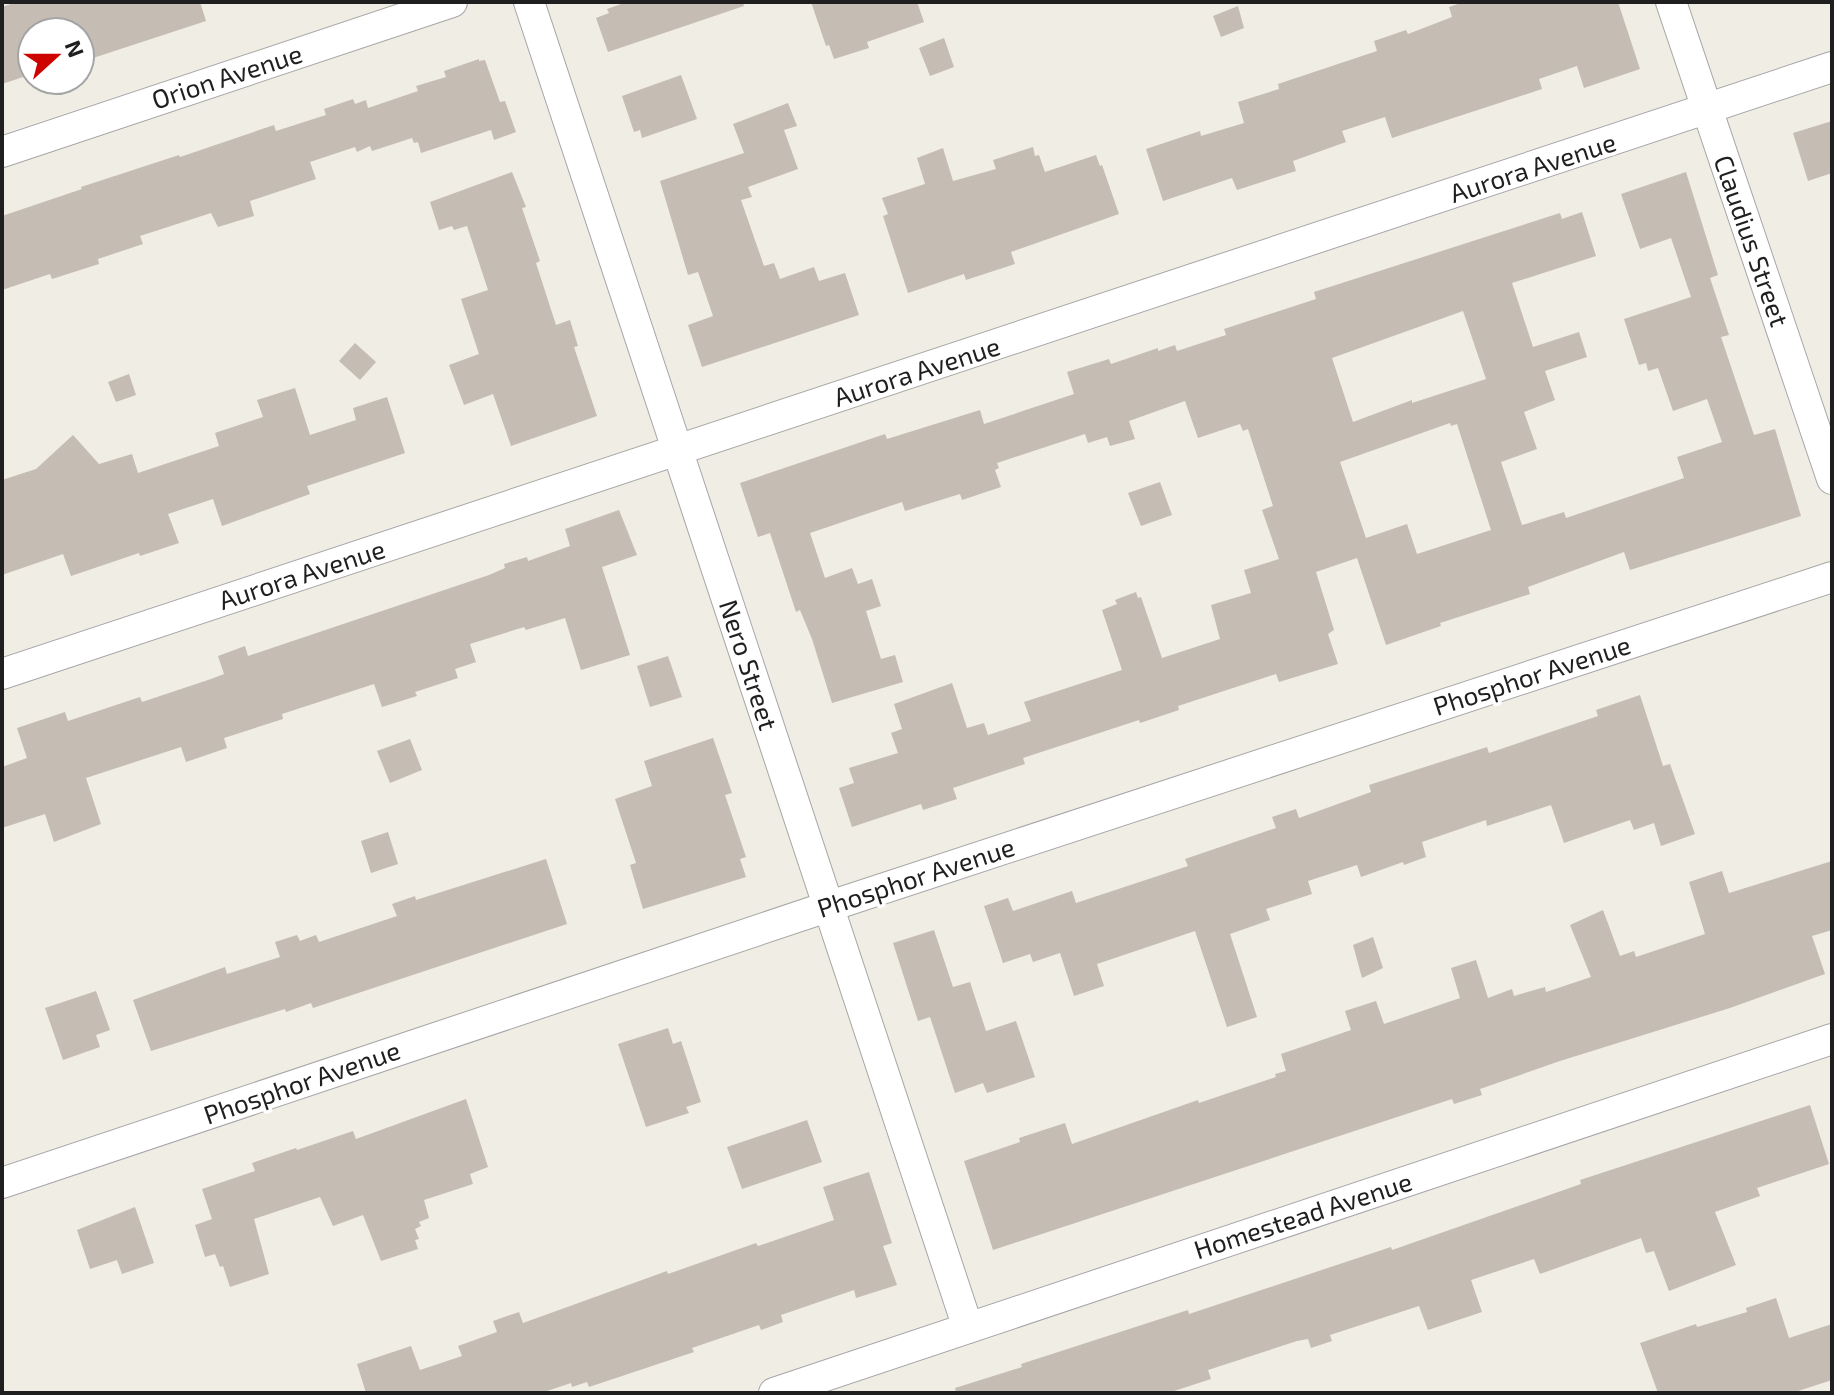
<svg xmlns="http://www.w3.org/2000/svg" width="1834" height="1395" font-family="'Exo 2',sans-serif">
  <style>
    .building { fill: #c5bcb4; fill-rule: evenodd }
    .lines { fill: none; stroke-linecap: round; stroke-linejoin: round }
    .minor-casing { stroke: #a6a6a6; stroke-width: 32 }
    .minor { stroke: #fff; stroke-width: 30 }
    .labels { text-anchor: middle; stroke-width: 7; stroke-linejoin: round; paint-order: stroke }
    .street-label { font-size: 26px; fill: #1f1f1f; stroke: #fff }
  </style>
  <rect width="100%" height="100%" fill="#f0ede5"/>
  <g class="building">
    <path d="M17 2H200L206 21 87 60 80 32H32V74L2 84V7Z"/>
    <path d="M627 2H743L744 6 608 52 596 18 609 13 607 9Z"/>
    <path d="M811 2H917L924 22 867 42 869 48 834 59 829 45 826 46Z"/>
    <path d="M1464 2H1618L1640 69 1584 88 1577 66 1539 79 1542 89 1392 138 1385 117 1342 131 1346 142 1293 161 1296 171 1237 190 1232 178 1163 201 1146 149 1200 131 1201 136 1244 123 1238 102 1279 89 1278 84 1377 51 1374 41 1406 30 1408 34 1452 17 1449 7Z"/>
    <path d="M1238 6 1244 28 1221 37 1213 16Z"/>
    <path d="M944 38 954 67 930 76 919 48Z"/>
    <path d="M479 59V61L485 60 500 102 505 101 516 132 494 140 491 130 421 153 418 142 414 143 412 138 372 151 370 146 357 152 355 147 310 162 316 179 250 201 254 216 218 227 211 213 140 236 143 244 98 259 99 264 52 279 50 274 2 290V216L82 189 81 187 179 155 180 157 274 125 276 131 326 115 324 109 353 99 355 104 366 100 368 108 418 91 416 86 446 77 444 71Z"/>
    <path d="M681 75 697 119 642 138 640 130 634 132 622 96Z"/>
    <path d="M788 103 797 126 784 130 798 169 748 187 752 197 741 200 764 266 774 263 780 279 814 267 819 281 845 273 859 315 702 367 688 325 713 316 698 272 688 275 660 181 744 153 733 124Z"/>
    <path d="M1832 121V173L1808 181 1793 133Z"/>
    <path d="M1033 147 1035 156 1039 155 1045 172 1096 155 1100 166 1102 165 1119 214 1011 252 1015 264 966 280 964 274 908 293 883 216 888 214 882 198 925 184 917 158 943 148 953 181 996 169 993 160Z"/>
    <path d="M512 172 526 207 522 208 540 261 536 263 556 325 570 320 578 346 574 347 597 416 511 446 493 394 464 405 449 365 479 354 461 299 488 290 467 226 454 230 452 226 439 230 430 202Z"/>
    <path d="M1686 172 1718 275 1710 278 1729 335 1721 337 1754 435 1775 429 1801 516 1630 570 1624 552 1528 587 1530 594 1440 623 1441 626 1386 645 1357 558 1316 572 1334 630 1328 634 1338 664 1279 682 1276 674 1178 706 1179 710 1140 723 1139 720 1023 758 1025 764 953 788 957 799 923 810 921 804 852 827 839 788 854 783 849 768 898 753 891 733 902 729 894 704 952 683 967 728 984 723 988 735 1031 721 1024 702 1122 670 1102 610 1117 604 1115 600 1136 592 1138 598 1141 597 1162 658 1220 639 1211 605 1251 593 1244 570 1279 559 1262 510 1273 506 1248 429 1243 431 1240 424 1198 438 1185 401 1129 421 1135 439 1110 446 1107 437 1088 443 1085 434 997 463 999 468 995 470 1001 487 962 500 960 494 905 511 902 502 810 533 825 578 852 568 858 584 872 579 881 606 866 611 881 659 895 655 903 682 832 703 812 639 800 610 796 612 770 533 758 537 740 483 885 434 887 439 980 410 984 424 1074 394 1067 372 1109 359 1111 364 1158 348V351L1175 345 1177 351 1226 335 1224 329 1316 299 1314 292 1560 213 1562 219 1582 212 1596 256 1512 283 1533 347 1579 332 1587 357 1545 371 1555 400 1524 412 1537 449 1501 462 1522 525 1564 512 1566 518 1684 478 1677 457 1722 442 1707 399 1673 411 1658 368 1648 371 1646 363 1639 365 1624 319 1691 297 1671 238 1640 249 1621 194ZM1463 311 1486 379 1412 403V400L1353 422 1332 358ZM1450 423 1451 426 1457 424 1491 530 1417 554 1407 524 1366 538 1340 462Z"/>
    <path d="M355 343 376 362 360 380 339 361Z"/>
    <path d="M129 374 136 395 116 402 108 382Z"/>
    <path d="M295 388 310 435 356 420 353 408 387 397 405 453 307 486 310 494 222 526 213 499 168 514 179 543 140 556 139 553 71 576 63 554 2 575V480L36 469 73 435 99 464 132 454 138 473 219 446 215 433 263 417 257 400Z"/>
    <path d="M1160 482 1172 515 1141 526 1128 493Z"/>
    <path d="M619 510 637 555 602 567 630 655 581 670 565 618 526 630 524 627 470 644 476 662 455 669 458 678 415 692 417 696 382 707 374 684 282 714 283 719 224 738 227 748 186 762 181 747 86 778 101 824 54 842 45 814 2 828V767L27 758 17 728 65 712 68 721 140 697 142 702 211 679 224 674 218 656 245 646 248 656 489 575 505 568 504 564 527 557 528 561 570 546 565 529Z"/>
    <path d="M668 656 682 697 650 707 637 666Z"/>
    <path d="M1640 695 1663 766 1670 764 1695 834 1661 846 1654 823 1634 830 1630 820 1564 843 1551 805 1487 826 1486 820 1422 842 1426 857 1404 865 1403 862 1361 877 1357 865 1308 881 1312 894 1266 909 1270 920 1230 934 1257 1017 1227 1027 1195 931 1097 964 1104 986 1074 996 1060 953 1033 962 1030 954 1003 963 984 906 1008 898 1013 911 1072 891 1076 903 1188 866 1185 859 1276 828 1272 817 1296 809 1299 818 1371 792 1369 785 1487 747 1489 753 1598 716 1596 710Z"/>
    <path d="M713 738 732 793 725 795 746 857 740 859 746 877 643 909 630 865 636 863 615 799 652 786 644 761Z"/>
    <path d="M410 739 422 770 390 783 377 751Z"/>
    <path d="M388 832 398 864 371 873 361 841Z"/>
    <path d="M546 859 567 924 313 1008 311 1003 286 1012 285 1009 151 1051 133 1000 225 967 227 974 280 957 275 942 297 935 300 941 316 935 319 942 397 916 392 904 415 896 416 900Z"/>
    <path d="M1832 861V930L1812 936 1825 974 1730 1008 1560 1061 1480 1089 1482 1095 1454 1104 1452 1099 993 1250 964 1161 1020 1142 1019 1138 1065 1123 1072 1144 1198 1100 1199 1103 1276 1077 1275 1074 1286 1071 1281 1054 1351 1030 1345 1011 1376 1001 1384 1024 1460 998 1451 968 1476 960 1488 998 1512 989 1514 996 1545 987 1546 992 1591 977 1570 925 1603 910 1620 956 1634 951 1636 957 1705 934 1689 882 1722 871 1729 893Z"/>
    <path d="M934 930 953 987 970 982 986 1031 1016 1021 1035 1077 987 1093 983 1083 955 1093 930 1017 918 1021 893 943Z"/>
    <path d="M1373 937 1383 968 1362 978 1353 945Z"/>
    <path d="M96 991 110 1030 96 1035 100 1047 63 1060 45 1008Z"/>
    <path d="M668 1028 673 1044 681 1041 701 1102 686 1107 689 1113 646 1127 618 1044Z"/>
    <path d="M466 1099 488 1167 470 1174 473 1184 424 1200 429 1218 419 1222 421 1226 415 1229 419 1239 415 1240 418 1249 381 1261 363 1215 333 1226 320 1197 254 1219 269 1274 230 1287 223 1266 220 1267 215 1254 205 1257 195 1225 212 1219 202 1189 255 1171 252 1163 296 1148 297 1150 353 1131 356 1139Z"/>
    <path d="M1810 1105 1829 1164 1757 1188 1760 1196 1715 1212 1736 1265 1669 1291 1654 1251 1646 1253 1641 1238 1540 1274 1534 1259 1471 1280 1482 1312 1428 1330 1419 1306 1330 1335 1332 1341 1311 1348 1308 1339 1297 1341 1208 1370 1211 1379 1168 1393H956L955 1388 1022 1367 1021 1364 1188 1310 1189 1314 1391 1247 1392 1250 1581 1184 1580 1180Z"/>
    <path d="M807 1120 822 1162 742 1189 727 1147Z"/>
    <path d="M869 1172 892 1243 883 1246 897 1285 856 1298 854 1290 781 1315 783 1322 761 1330 759 1325 692 1348 694 1352 589 1387 587 1382 572 1387 571 1383 541 1393H366L357 1364 411 1346 420 1370 462 1356 458 1346 497 1332 493 1321 519 1312 523 1323 667 1271 668 1274 756 1243 758 1246 834 1220 823 1187Z"/>
    <path d="M135 1207 154 1263 122 1274 117 1260 90 1269 77 1230Z"/>
    <path d="M1776 1298 1789 1338 1832 1324V1380L1792 1393H1658L1640 1343 1696 1324 1697 1327 1747 1312 1746 1308Z"/>
  </g>
  <g class="lines">
    <defs>
      <g id="minor">
        <path d="M529 2 968 1328"/>
        <path d="M1671 2 1832 479"/>
        <path d="M2 152 452 2"/>
        <path d="M2 674 1832 67"/>
        <path d="M2 1183 827 907 1832 577"/>
        <path d="M774 1393 1832 1039"/>
      </g>
    </defs>
    <use href="#minor" class="minor-casing"/>
    <use href="#minor" class="minor"/>
  </g>
  <g class="labels">
    <g class="street-label">
      <text transform="translate(227 77) rotate(-18)" y="9">Orion Avenue</text>
      <text transform="translate(1533 168) rotate(-18)" y="9">Aurora Avenue</text>
      <text transform="translate(1751 241) rotate(71)" y="9">Claudius Street</text>
      <text transform="translate(917 372) rotate(-18)" y="9">Aurora Avenue</text>
      <text transform="translate(302 575) rotate(-18)" y="9">Aurora Avenue</text>
      <text transform="translate(748 665) rotate(72)" y="9">Nero Street</text>
      <text transform="translate(1532 676) rotate(-18)" y="9">Phosphor Avenue</text>
      <text transform="translate(916 878) rotate(-18)" y="9">Phosphor Avenue</text>
      <text transform="translate(302 1083) rotate(-19)" y="9">Phosphor Avenue</text>
      <text transform="translate(1303 1216) rotate(-18)" y="9">Homestead Avenue</text>
    </g>
  </g>
  <rect width="1834" height="1395" fill="none" stroke="#1f1f1f" stroke-width="8"/>
  <g transform="translate(56 56) rotate(69)"><circle r="38" fill="#ffffff" stroke="#a5a5a5" stroke-width="2"/>
  <path d="M0-6L14 30L0 20L-14 30Z" fill="#ce0300"/>
  <text y="-12" font-size="22" font-weight="bold" text-anchor="middle" fill="#1f1f1f">N</text>
  </g>
</svg>
